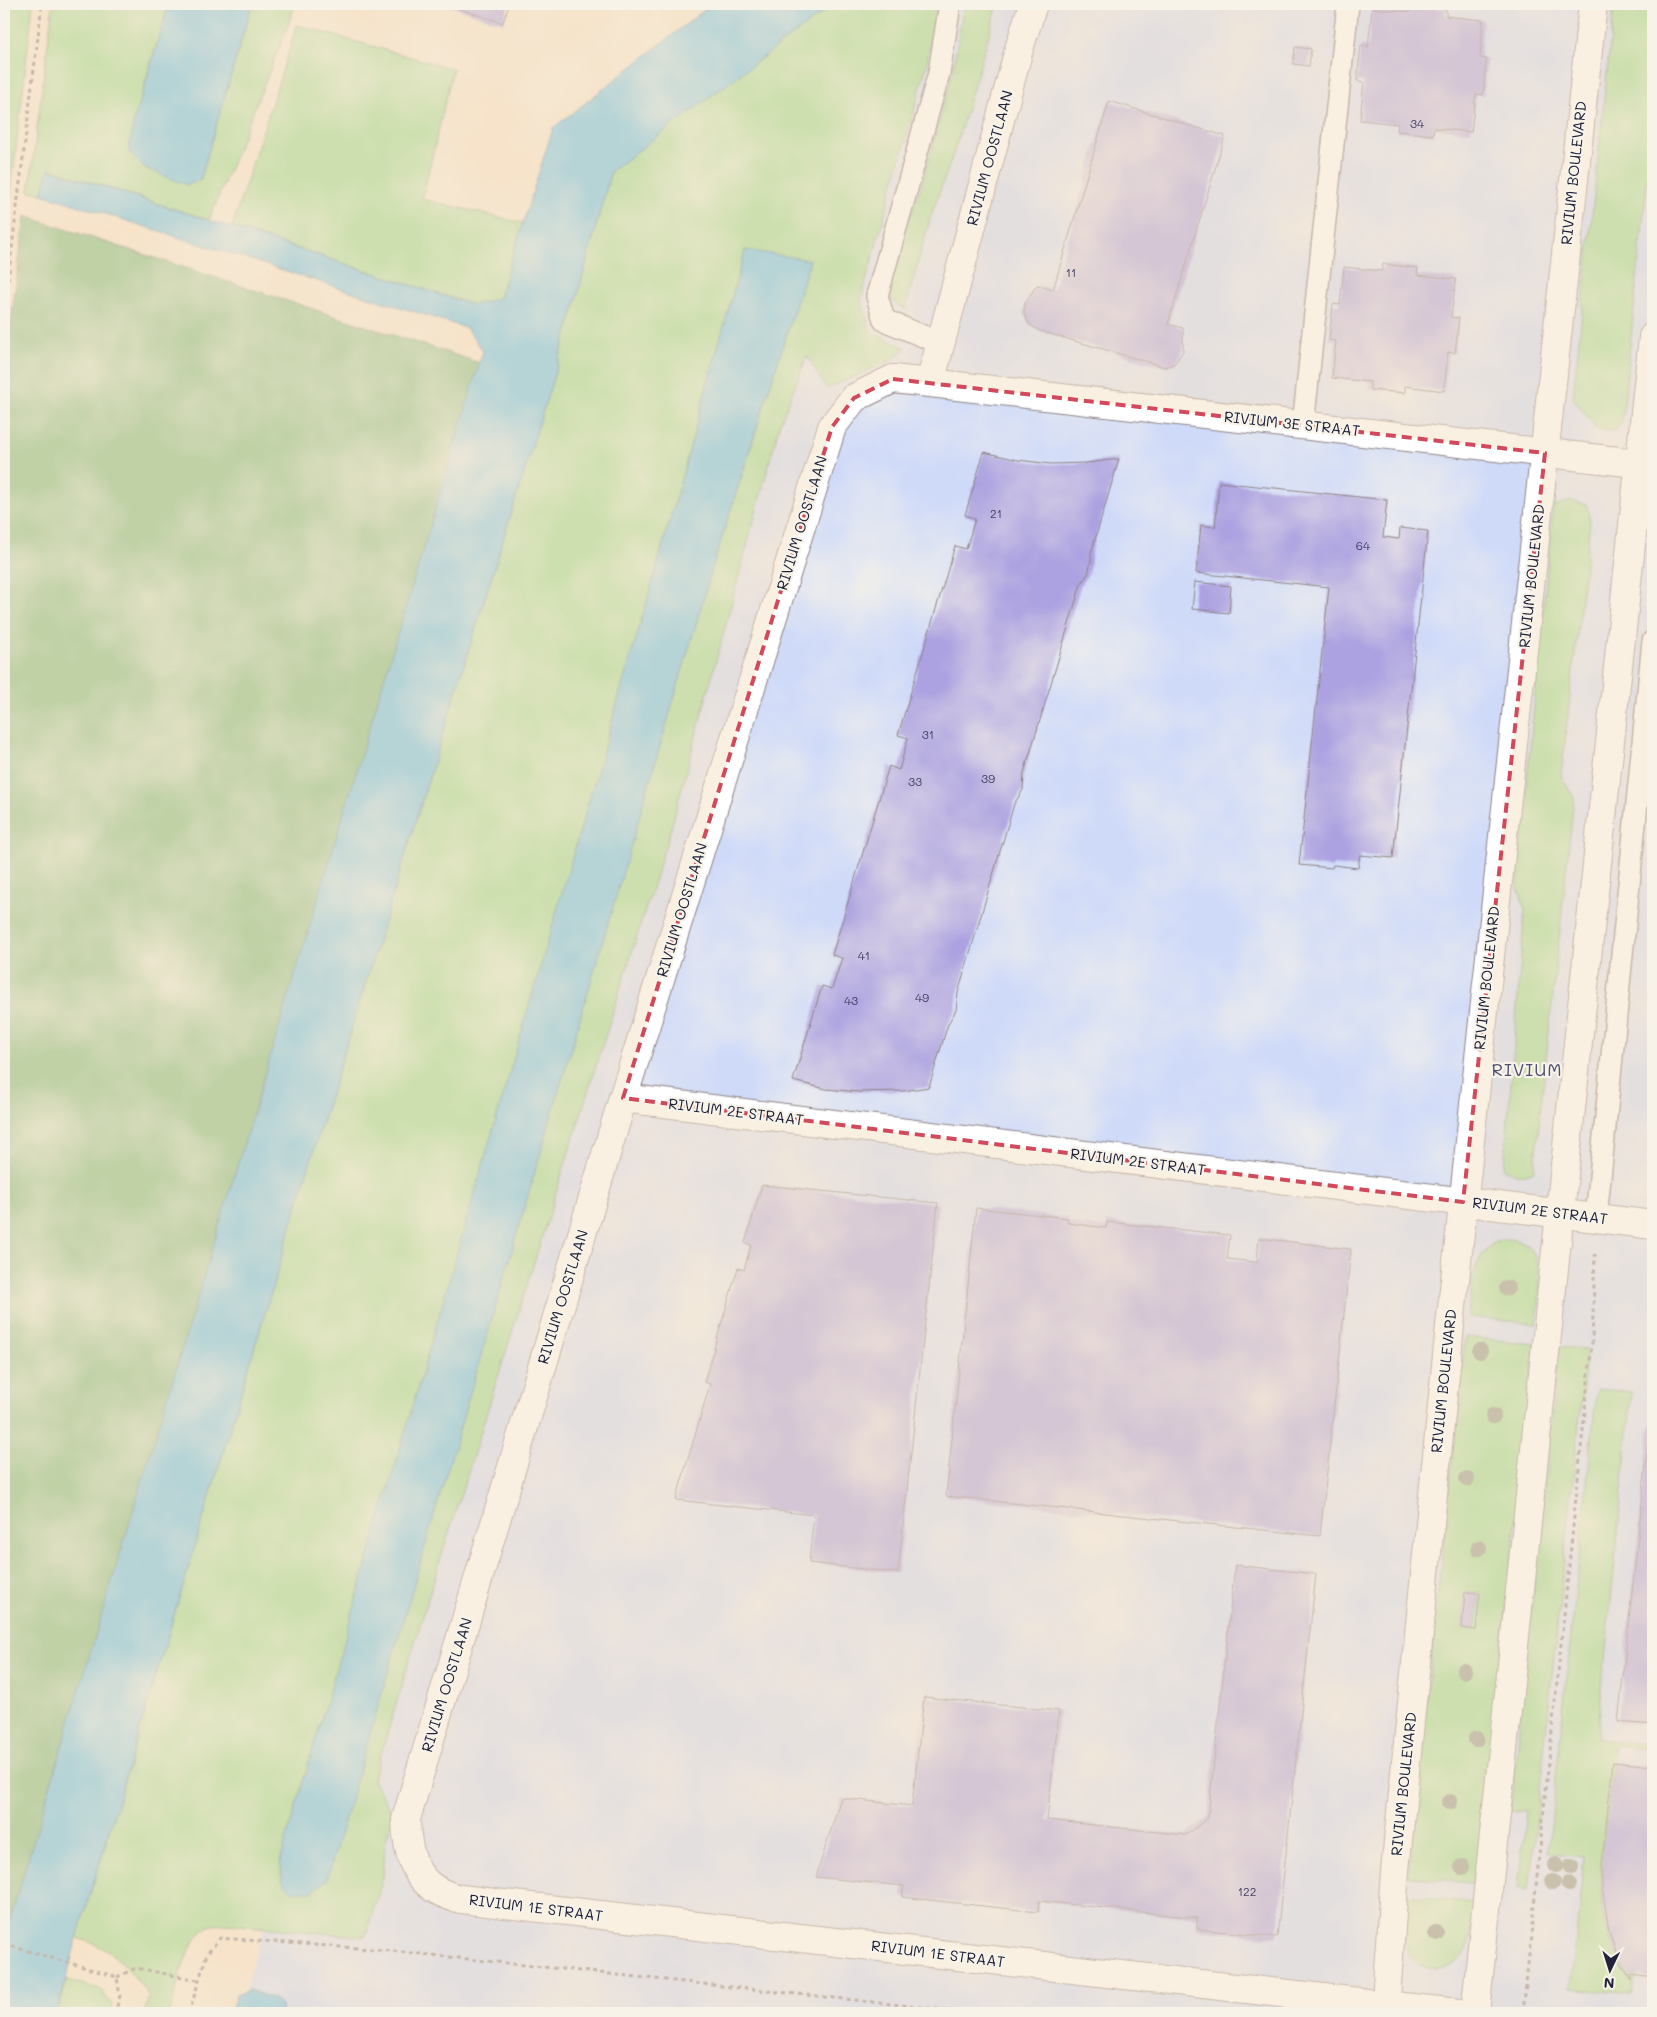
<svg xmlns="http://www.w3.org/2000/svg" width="1657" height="2017" font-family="Mali,sans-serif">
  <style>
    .built { fill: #cfdaf9 }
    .green { fill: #9dda8f; stroke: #607e65; fill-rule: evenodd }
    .forest { fill: #7eba7a; stroke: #506e5a }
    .water { fill: #68c0e5; stroke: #457190 }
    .building { fill: #aca2e1 }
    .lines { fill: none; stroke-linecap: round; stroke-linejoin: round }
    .lane-casing { stroke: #8c8283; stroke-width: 24 }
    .street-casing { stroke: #8c8283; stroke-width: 30 }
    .secondary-casing { stroke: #8c8283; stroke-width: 30 }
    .path { stroke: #8c8283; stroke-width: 3; stroke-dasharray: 4 4; stroke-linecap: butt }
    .lane { stroke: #fff; stroke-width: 21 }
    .street { stroke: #fff; stroke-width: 28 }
    .secondary { stroke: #fff; stroke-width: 28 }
    .tree { fill: #95978a }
    .marked { fill: none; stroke: #d1495b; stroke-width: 4; stroke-dasharray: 10 6; stroke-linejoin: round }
    .labels { text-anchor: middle; stroke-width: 4.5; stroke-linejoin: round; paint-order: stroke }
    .number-label { font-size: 12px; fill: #444264 }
    .street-label { font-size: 15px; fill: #22223b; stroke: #f7f3e8 }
    .quarter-label { font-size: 18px; letter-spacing: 1px; fill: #524f75; stroke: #f7f3e8 }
  </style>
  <rect width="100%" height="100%" fill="#f7f3e8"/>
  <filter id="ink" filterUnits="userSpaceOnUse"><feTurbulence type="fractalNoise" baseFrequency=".02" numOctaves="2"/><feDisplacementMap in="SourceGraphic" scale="10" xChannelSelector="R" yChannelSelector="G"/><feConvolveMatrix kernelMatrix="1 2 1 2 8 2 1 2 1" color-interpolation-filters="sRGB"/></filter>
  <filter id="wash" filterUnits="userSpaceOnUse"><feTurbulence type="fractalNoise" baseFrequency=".0096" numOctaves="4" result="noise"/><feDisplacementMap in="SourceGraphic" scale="20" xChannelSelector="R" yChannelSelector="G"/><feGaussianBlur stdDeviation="1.12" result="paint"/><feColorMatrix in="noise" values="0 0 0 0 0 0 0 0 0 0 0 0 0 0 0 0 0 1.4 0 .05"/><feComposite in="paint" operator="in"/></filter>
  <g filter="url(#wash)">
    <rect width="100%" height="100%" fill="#f5e3cb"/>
    <path class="built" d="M759 4H1653V2013H238L725 398Z"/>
    <g class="green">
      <path d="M4 4H33L12 182 4 180Z"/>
      <path d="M53 4H169L133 123 200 180 252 4H295L289 23 209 220 50 169 42 194 29 191Z"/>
      <path d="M834 4H936L926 68 861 299 871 332 906 348 892 360 827 389 807 356 780 423 671 828 427 1602 373 1780 393 1815 385 1844 383 1878 365 1937 226 1924C221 1925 212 1924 207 1927 185 1943 177 1988 170 2013H144L149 1996C126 1966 116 1949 77 1938L325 1113 569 327 611 171ZM745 251 810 260 716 556 653 580Z"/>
      <path d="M964 4H998L955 149 930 219 905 310 889 298 887 277 921 186 953 70Z"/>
      <path d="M1614 4H1652L1646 54 1653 66V126L1622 422 1615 431 1598 430 1573 398Z"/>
      <path d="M297 25 453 69 422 199 523 223 499 298 473 305 232 227Z"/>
      <path d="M1571 501 1587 505 1590 522 1561 776 1574 798 1534 1171C1522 1177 1515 1175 1504 1168L1525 908 1517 885 1553 506Z"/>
      <path d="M1501 1239C1551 1236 1539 1293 1537 1324L1468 1317C1471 1289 1471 1252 1501 1239Z"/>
      <path d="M1465 1337 1535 1344 1477 1884 1408 1876ZM1466 1592 1480 1593 1476 1630 1462 1628Z"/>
      <path d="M1559 1347 1587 1349 1529 1890 1518 1888 1526 1812 1510 1810Z"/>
      <path d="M1597 1389 1632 1392 1597 1739 1653 1745V1749L1615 1745C1609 1798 1597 1861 1604 1913 1608 1937 1618 1960 1630 1981L1631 1975 1635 1976 1633 1994 1571 1988 1584 1856 1548 1853Z"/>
      <path d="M1406 1895 1475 1903C1472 1921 1472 1943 1461 1958 1455 1965 1446 1969 1437 1969 1397 1969 1403 1921 1406 1895Z"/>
      <path d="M67 1980 100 1989 112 2005 110 2013H57Z"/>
    </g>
    <g class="forest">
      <path d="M4 180 12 182 4 252Z"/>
      <path d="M25 216 480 363 10 1920 4 1919V375Z"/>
    </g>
    <g class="water">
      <path d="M169 4H252L200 180 187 185 145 168 129 152 133 124Z"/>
      <path d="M712 4H834L611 171 569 327 325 1113 77 1938 57 2013H4V1939L483 351 466 328 42 194 49 169 473 305 499 298 553 128Z"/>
      <path d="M745 250 810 260 716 556 327 1880 312 1891H292L283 1882 280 1861 653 580Z"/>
      <path d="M249 1990 274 1999 282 2007 280 2013H230L236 1995Z"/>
    </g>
    <g id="blocks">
      <g class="building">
        <path d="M444 4H509L503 23Z"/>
        <path d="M1411 5 1446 9V16L1483 20 1480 58 1487 59 1486 62 1483 95 1476 94 1471 132 1434 128 1433 135 1397 131 1398 124 1360 120 1364 82 1357 81 1361 45 1368 47 1372 8 1410 12Z"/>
        <path d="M1295 47 1311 49 1309 66 1293 64Z"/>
        <path d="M1109 101 1225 136 1168 324 1183 328V351L1174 364 1165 367 1040 331 1029 324 1024 313 1025 303 1037 285 1053 290Z"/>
        <path d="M1383 264 1418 268 1417 275 1456 279 1451 317 1459 318 1455 353 1448 352 1444 391 1405 386V393L1370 390V382L1332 378 1336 341 1329 340 1333 304 1340 305 1344 267 1382 271Z"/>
        <path d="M984 452 1018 460 1051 464 1086 463 1119 459 1091 553V561L1088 574 1081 584 1024 773 1023 790 1014 804 958 993 956 1010 948 1024 929 1087 903 1091 859 1092 826 1089 793 1081 822 986 832 989 842 958 832 955 889 766 899 770 908 738 898 735 955 546 966 549 975 519 965 515Z"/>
        <path d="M1219 482 1387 500 1383 537 1399 539 1400 528 1428 531 1393 858 1360 855 1358 868 1333 865 1332 868 1299 865 1329 587 1196 573 1201 525 1215 527Z"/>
        <path d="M1195 582 1231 586 1229 613 1192 609Z"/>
        <path d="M762 1185 938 1203 898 1573 809 1563 814 1515 676 1500 710 1384 704 1382 738 1268 744 1270 751 1245 745 1243Z"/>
        <path d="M976 1208 1068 1218V1223L1106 1228 1107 1222 1230 1235 1227 1259 1257 1262 1259 1238 1351 1249 1320 1536 946 1496Z"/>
        <path d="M1653 1422V1725L1618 1722 1650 1426Z"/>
        <path d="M1235 1565 1316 1574 1277 1937 1197 1929V1918L1039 1901 1038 1912 902 1897 904 1886 816 1877 841 1798 912 1806 924 1697 1059 1711 1047 1820 1186 1835 1208 1818Z"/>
        <path d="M1465 1592 1480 1593 1476 1630 1462 1628Z"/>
        <path d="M1613 1762 1653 1766V1978L1631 1975V1981L1618 1957 1609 1932 1602 1887V1862Z"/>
      </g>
    </g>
  </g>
  <g filter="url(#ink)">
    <use href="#blocks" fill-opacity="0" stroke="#8c8283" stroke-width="1"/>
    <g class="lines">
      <defs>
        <g id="lane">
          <path d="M940 343 884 320 877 296 939 73 950 4"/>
          <path d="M1303 426 1348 4"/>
          <path d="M1596 1218 1653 641"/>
        </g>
        <g id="street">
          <path d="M1033 4 1019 49 930 383 893 379 854 398 832 427 623 1098 406 1819C407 1860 417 1890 461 1899L1385 2005"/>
          <path d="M930 383 1653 465"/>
          <path d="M623 1098 1653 1225"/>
        </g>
        <g id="secondary">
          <path d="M1385 2005 1458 2013"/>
          <path d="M1385 2013 1395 1871 1450 1326 1593 4"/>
          <path d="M1475 2013 1653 337"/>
        </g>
      </defs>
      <use href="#lane" class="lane-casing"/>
      <use href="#street" class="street-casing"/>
      <use href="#secondary" class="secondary-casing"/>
      <g class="path">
        <path d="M4 312 42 4"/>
        <path d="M4 1944 117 1977 120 1996 115 2013"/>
        <path d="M117 1977 136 1968 198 1980"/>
        <path d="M189 2013 207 1954 220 1938 383 1950 976 2013"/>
        <path d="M1523 2013 1592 1342 1595 1254"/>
      </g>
      <use href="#lane" class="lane"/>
      <use href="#street" class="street"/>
      <use href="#secondary" class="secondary"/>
    </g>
    <g class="tree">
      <circle cx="1507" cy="1288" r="8"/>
      <circle cx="1480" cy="1351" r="8"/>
      <circle cx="1493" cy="1416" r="8"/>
      <circle cx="1467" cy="1479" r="8"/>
      <circle cx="1479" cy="1548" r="8"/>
      <circle cx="1464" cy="1671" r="8"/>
      <circle cx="1476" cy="1739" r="8"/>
      <circle cx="1450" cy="1802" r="8"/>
      <circle cx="1556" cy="1865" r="8"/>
      <circle cx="1462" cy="1867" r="8"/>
      <circle cx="1571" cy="1867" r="8"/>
      <circle cx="1553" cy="1882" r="8"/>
      <circle cx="1569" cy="1884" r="8"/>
      <circle cx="1436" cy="1933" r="8"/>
    </g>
  </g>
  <path d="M0 0H1657V2017H0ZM893 379 1545 453 1463 1202 623 1098 832 427 854 398Z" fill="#f5e3cb" fill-opacity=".55" fill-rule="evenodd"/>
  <path class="marked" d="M893 379 1545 453 1463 1202 623 1098 832 427 854 398Z"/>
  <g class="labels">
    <g class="number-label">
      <text x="1417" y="128">34</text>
      <text x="1071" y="277">11</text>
      <text x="996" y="518">21</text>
      <text x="1363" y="550">64</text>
      <text x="928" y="739">31</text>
      <text x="988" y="783">39</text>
      <text x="915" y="786">33</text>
      <text x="864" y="960">41</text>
      <text x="922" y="1002">49</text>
      <text x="851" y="1005">43</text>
      <text x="1247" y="1896">122</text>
    </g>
    <g class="street-label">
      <text transform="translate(990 158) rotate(-75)" y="5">RIVIUM OOSTLAAN</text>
      <text transform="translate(1574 173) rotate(-84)" y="5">RIVIUM BOULEVARD</text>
      <text transform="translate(1292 424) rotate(6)" y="5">RIVIUM 3E STRAAT</text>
      <text transform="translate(802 523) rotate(-73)" y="5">RIVIUM OOSTLAAN</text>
      <text transform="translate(1532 576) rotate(-84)" y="5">RIVIUM BOULEVARD</text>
      <text transform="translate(682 910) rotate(-73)" y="5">RIVIUM OOSTLAAN</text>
      <text transform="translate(1487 978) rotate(-84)" y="5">RIVIUM BOULEVARD</text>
      <text transform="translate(736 1112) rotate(7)" y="5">RIVIUM 2E STRAAT</text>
      <text transform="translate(1138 1162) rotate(7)" y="5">RIVIUM 2E STRAAT</text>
      <text transform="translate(1540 1211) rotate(7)" y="5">RIVIUM 2E STRAAT</text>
      <text transform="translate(563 1297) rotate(-73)" y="5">RIVIUM OOSTLAAN</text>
      <text transform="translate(1444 1381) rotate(-84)" y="5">RIVIUM BOULEVARD</text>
      <text transform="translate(447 1685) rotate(-73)" y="5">RIVIUM OOSTLAAN</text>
      <text transform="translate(1404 1784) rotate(-84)" y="5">RIVIUM BOULEVARD</text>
      <text transform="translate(536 1908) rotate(7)" y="5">RIVIUM 1E STRAAT</text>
      <text transform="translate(938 1954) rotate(7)" y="5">RIVIUM 1E STRAAT</text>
    </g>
    <g class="quarter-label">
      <text x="1527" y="1076">RIVIUM</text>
    </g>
  </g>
  <rect width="1657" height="2017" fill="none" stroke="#f7f3e8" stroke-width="20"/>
  <g transform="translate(1610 1970) rotate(184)" stroke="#f7f3e8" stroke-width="4" paint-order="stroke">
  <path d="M0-4L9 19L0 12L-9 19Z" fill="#22223b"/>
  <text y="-8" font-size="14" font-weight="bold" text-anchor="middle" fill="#22223b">N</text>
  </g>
</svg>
